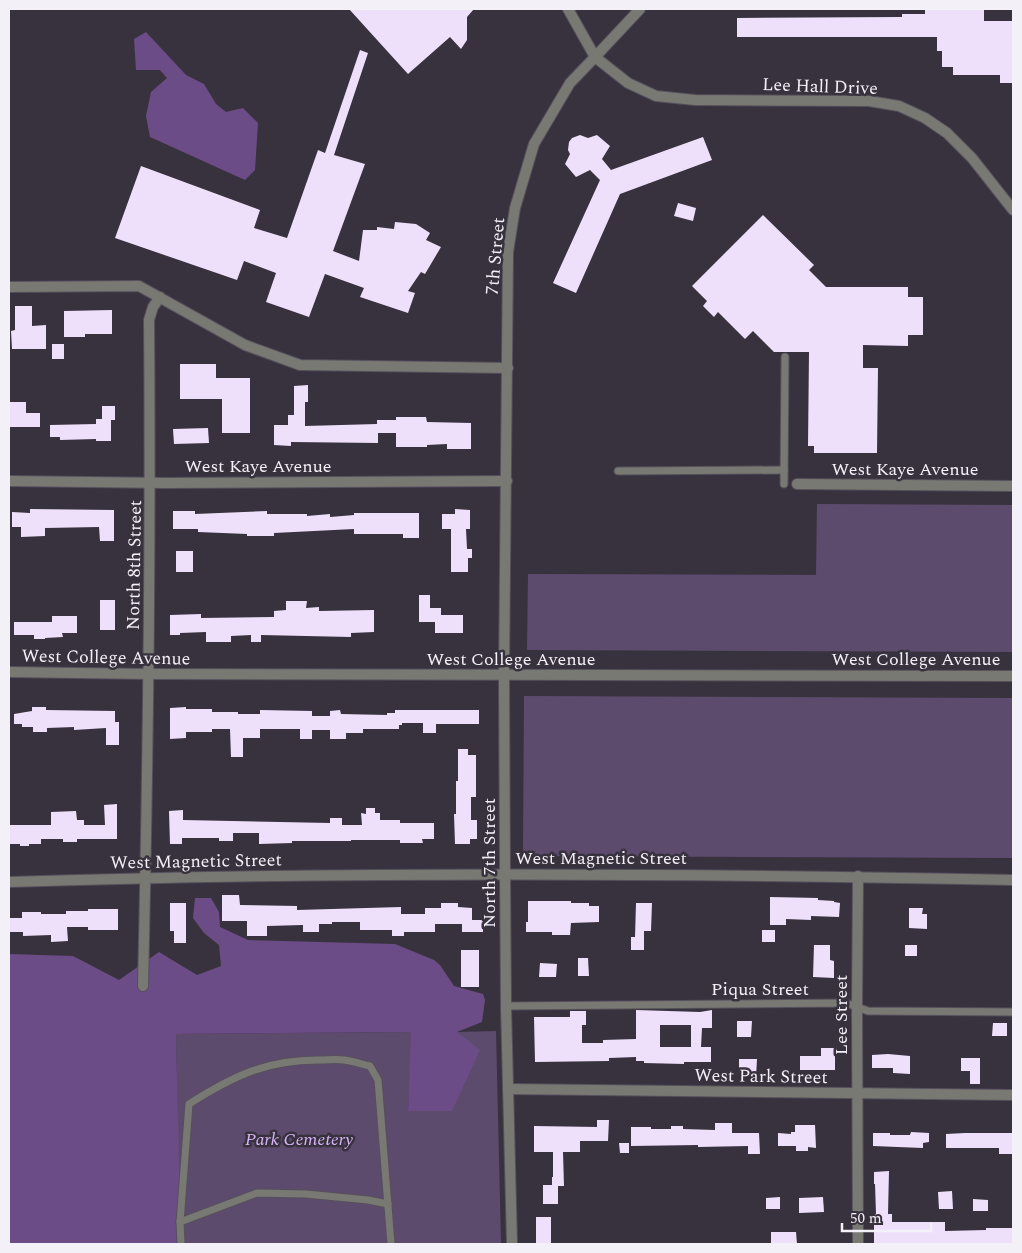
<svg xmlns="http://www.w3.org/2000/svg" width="1022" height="1253" font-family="Spectral,serif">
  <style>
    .green { fill: #5d4b6e }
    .forest { fill: #6c4c86 }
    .building { fill: #eee0fb; fill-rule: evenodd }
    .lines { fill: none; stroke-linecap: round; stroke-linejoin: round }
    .service-casing { stroke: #56505c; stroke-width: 9 }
    .minor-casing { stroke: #56505c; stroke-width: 12 }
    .tertiary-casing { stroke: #56505c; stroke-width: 12 }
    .service { stroke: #797973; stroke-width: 7 }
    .minor { stroke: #797973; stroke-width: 10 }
    .tertiary { stroke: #797973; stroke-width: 10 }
    .labels { text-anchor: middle; stroke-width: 5; stroke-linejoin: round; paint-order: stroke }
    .street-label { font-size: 18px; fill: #f4f0f8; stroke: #38323e }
    .park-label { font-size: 18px; font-style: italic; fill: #d8b4fa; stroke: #38323e }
  </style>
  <rect width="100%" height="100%" fill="#38323e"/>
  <g class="green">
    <path d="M817 504 1013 505V652L527 650 528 574 816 575Z"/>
    <path d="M524 696 1013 698V858L523 856Z"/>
    <path d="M496 1031 501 1244H180L176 1034 412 1032 408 1111 457 1032Z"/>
  </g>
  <g class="forest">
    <path d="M146 32 186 75 204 84 216 104 226 112 243 108 258 123 255 170 245 180 150 137 146 116 151 92 167 78 160 70H136L134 39Z"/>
    <path d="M195 898H211L219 912 220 927 248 940 395 944 434 960 440 965 454 986 483 994 485 1000 482 1022 457 1032 480 1050 452 1111H408L411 1032 176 1034 181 1244H9V954L73 956 119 980 159 952 197 975 221 966 219 945 204 933 193 918Z"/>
  </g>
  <g class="building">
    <path d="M349 9H474L467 17V40L461 49 450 37 408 74Z"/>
    <path d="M925 9H984V21H1013V83H1000V75H953V67H942V51H937V37H737V18L902 17V14H925Z"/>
    <path d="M360 50 368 53 334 155 365 164 333 251 359 261 363 230H377V227L394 229 395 222 416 224 430 233 426 240 441 247 425 274 421 272 408 291 415 293 408 313 360 297 364 288 325 274 309 317 266 302 276 273 244 261 237 280 115 238 141 166 260 210 254 228 287 238 318 150 325 153Z"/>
    <path d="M580 135 588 138 597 135 610 146 602 159 611 170 703 137 712 160 620 194 576 293 553 283 600 180 590 170 576 177 565 164 570 154 568 150 569 142 572 138Z"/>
    <path d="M678 203 696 208 693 221 674 216Z"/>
    <path d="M763 215 814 265 809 270 826 287H908V297H923V335H908V346L863 345V368H878L877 453H814V446H808L809 352H774L753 331 745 339 718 312 714 317 703 306 707 301 692 286Z"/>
    <path d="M15 306H32V326L46 325V349H12L11 331 15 330Z"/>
    <path d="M112 310V334H85V337H64V311Z"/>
    <rect x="52" y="344" width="12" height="15"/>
    <path d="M180 364H216V378H250V433H222V399H180Z"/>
    <path d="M308 385V402H305V426L377 424V420H396V417H426L427 422 471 423V449H447V444L427 445V447H396V433H378V443L291 442V446L274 445V425H288V415H294V386Z"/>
    <path d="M10 402H26V413H40V427H10Z"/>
    <path d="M102 406H115V420H111V441H96V439L60 440V437H50V425L96 424V419H102Z"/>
    <path d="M208 428 209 443 174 444 173 429Z"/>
    <path d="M30 509 114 510V541H100L99 527 45 528V536L21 537V527H12V512L30 513Z"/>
    <path d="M455 509 470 510V529H466L467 549H472V558H468V572H451V529H442V514H455Z"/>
    <path d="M173 511H195V514L267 511V514H307V516L330 514V517L354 515V513H419V538H403V534H354V529L274 533V536H247V534L198 532V529H173Z"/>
    <rect x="176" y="551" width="17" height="21"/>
    <path d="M419 595H430V608H441V615H463V633H435V622H419Z"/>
    <rect x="100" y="600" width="15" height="30"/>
    <path d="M286 601H307L306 608 319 607V611L374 610V632L351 633V637L261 635V642H251V635L231 636V642H206V632L180 633V635H170V615L201 614V618L274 617V611L286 610Z"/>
    <path d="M52 616H77V633H62L63 637 45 638V639H34V635H14V622H52Z"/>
    <path d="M32 707H46V710L115 711V722H119V745H106V728L74 730V727L47 728V732H33V727H22V724H14V714L32 711Z"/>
    <path d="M186 707V709H212V712H238V714H260V710L312 711V716H330V711L340 710 341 714 387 715V713H395V710H479V724H436V733H423V723H402V725H399V729H363V733H346V739H330V730H312V739H300V729H260V738H243V757H231L230 729H212V732H186V738L170 739V708Z"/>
    <path d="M458 749H468V755H476V797H471V820H477V839H470V844H455L454 814H456V781H458Z"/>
    <path d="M117 804V839H77V842H63V839H41V844H29V846H20V844H10V825H51V812L76 811 77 820H84V825H105L104 805Z"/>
    <path d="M366 808H375V813H380V820H400V823H434V839H422L423 843H400V840H351V841H292V843L259 844V833H233V841H219V838H182V844H170L169 811 183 810V820L330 823V818H342V825H362L361 813 366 814Z"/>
    <path d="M222 895H239L240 905 297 906V910L401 907V914H425V908H441V903H458V907L472 908V920H483V932H462V924H435V932H404V936H392V930H360V922H332V924H319V932H303V925L267 926V936H247V921H222Z"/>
    <path d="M770 897 818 898V900L834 901V902L840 903 839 917 811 916V920L786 919V925H770Z"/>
    <path d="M528 901H571V903H589V906H599V922L571 923 570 935H552V932H526V922H528Z"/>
    <path d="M170 903H186V943H174V931H170Z"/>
    <path d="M636 903H652L651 931H644V950H631V937H635Z"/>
    <path d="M909 908H923L922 914H927V929L909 928Z"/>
    <path d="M88 909H118V930H88V927H67L68 941 51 942V935L23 936V932H10V918H22V912H41V914H66V911H88Z"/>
    <rect x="762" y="930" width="13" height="12"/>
    <path d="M814 945H830V960L834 961V978L813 977Z"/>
    <rect x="905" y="945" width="12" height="11"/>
    <rect x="461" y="950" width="18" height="37"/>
    <path d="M578 958H588L589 976H578Z"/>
    <path d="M540 963 557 964 556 977H539Z"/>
    <path d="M636 1010 700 1012 712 1010V1028H702L701 1047H711V1062H684V1064L644 1063V1061H636V1057L609 1058V1061L535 1062 534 1017H570V1011H586V1025H582V1043H603V1040L636 1039ZM660 1025H691V1047H660Z"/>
    <path d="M737 1021H752L751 1037H737Z"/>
    <path d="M993 1023H1007V1036H992Z"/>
    <path d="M821 1048H835V1070H800V1056H821Z"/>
    <path d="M888 1054 910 1056V1074L893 1073V1068H872V1055Z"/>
    <path d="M961 1058H980V1084H970V1071H961Z"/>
    <path d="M739 1059H757L756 1077H739Z"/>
    <path d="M597 1120H609L608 1141H580V1152H563L564 1186H558V1204H543V1185H552V1177H553V1152H534V1126L597 1127Z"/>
    <path d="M715 1123H732V1133H759L760 1154H748V1146L698 1147V1145L631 1146V1127H651V1129H671V1126H683V1129L715 1130Z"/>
    <path d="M795 1125H815L816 1148 808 1147V1151H796V1146H778V1133L791 1134V1132H795Z"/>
    <path d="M911 1132 929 1133V1142L923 1143V1148L873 1146V1133H890V1135H910Z"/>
    <path d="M965 1133H1013V1154H999V1148H946V1134Z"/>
    <path d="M619 1143H629V1153H620Z"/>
    <path d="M889 1171 888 1214H892V1222H945V1231L986 1230V1228H1013V1244H874V1214H876L875 1184H874V1172Z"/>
    <path d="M952 1191 953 1209H939L938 1192Z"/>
    <path d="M780 1197V1209H766V1198Z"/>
    <path d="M823 1197 824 1212 799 1213V1198Z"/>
    <path d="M973 1199 988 1200V1211H973Z"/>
    <rect x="536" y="1217" width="15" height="27"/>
    <path d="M771 1232H796L797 1244H771Z"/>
  </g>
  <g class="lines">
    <defs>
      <g id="service">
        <path d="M618 471 784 470"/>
        <path d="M784 484 785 357"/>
        <path d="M506 1006 846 1003 868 1011 1013 1012"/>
        <path d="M180 1222 257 1193 306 1194 368 1200 388 1204"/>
        <path d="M181 1244 180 1222 189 1104C233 1076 268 1059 321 1060 328 1060 336 1059 344 1060 353 1061 361 1064 370 1066L378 1080 391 1244"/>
      </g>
      <g id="minor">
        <path d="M640 9 595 57 628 83 656 96 695 100 869 101 899 106 925 118 947 133 972 158 1013 210"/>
        <path d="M9 481 165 483 507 481"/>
        <path d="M797 484 1013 486"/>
        <path d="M9 882C343 871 678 873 1013 880"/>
        <path d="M143 986C148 764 151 542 149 320L153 307 160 297"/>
        <path d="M508 1089 1013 1095"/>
        <path d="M858 1244 857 1008 858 876"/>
      </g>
      <g id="tertiary">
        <path d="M9 287 139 286 245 345 300 365 508 368"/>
        <path d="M9 672 149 674 1013 676"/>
        <path d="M512 1244 506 1006 505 873 504 675 508 252 515 208 534 144 570 83 595 57 568 9"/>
      </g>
    </defs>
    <use href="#service" class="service-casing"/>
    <use href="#minor" class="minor-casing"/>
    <use href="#tertiary" class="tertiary-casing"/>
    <use href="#service" class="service"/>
    <use href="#minor" class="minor"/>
    <use href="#tertiary" class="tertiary"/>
  </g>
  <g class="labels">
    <g class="street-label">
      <text transform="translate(820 86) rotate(2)" y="6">Lee Hall Drive</text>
      <text transform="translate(495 256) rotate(-85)" y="6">7th Street</text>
      <text x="258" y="472">West Kaye Avenue</text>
      <text x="905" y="475">West Kaye Avenue</text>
      <text transform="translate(134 565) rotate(-89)" y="6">North 8th Street</text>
      <text transform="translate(106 657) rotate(1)" y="6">West College Avenue</text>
      <text x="511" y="665">West College Avenue</text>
      <text x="916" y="665">West College Avenue</text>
      <text x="601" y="864">West Magnetic Street</text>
      <text transform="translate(196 861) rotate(-1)" y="6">West Magnetic Street</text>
      <text transform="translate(489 863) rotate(-90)" y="6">North 7th Street</text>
      <text x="760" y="995">Piqua Street</text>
      <text transform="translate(841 1015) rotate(-90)" y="6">Lee Street</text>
      <text transform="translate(761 1076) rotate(1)" y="6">West Park Street</text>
    </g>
    <g class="park-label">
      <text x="299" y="1145">Park Cemetery</text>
    </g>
  </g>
  <rect width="1022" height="1253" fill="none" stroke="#f4f0f8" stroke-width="20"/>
  <path d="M842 1223v8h89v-8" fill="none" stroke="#f4f0f8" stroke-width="2.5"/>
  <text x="850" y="1223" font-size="15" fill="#f4f0f8" stroke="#38323e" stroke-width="4" paint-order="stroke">50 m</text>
</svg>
